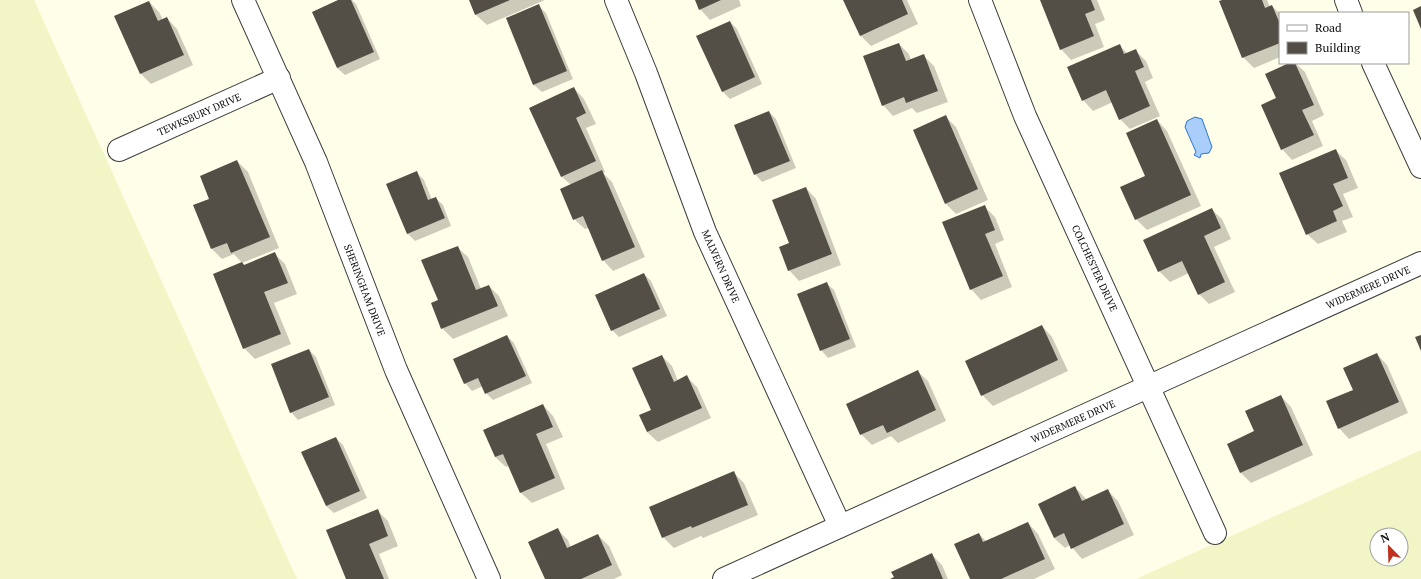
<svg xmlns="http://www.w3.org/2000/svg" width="1421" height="579" font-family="'PT Serif',serif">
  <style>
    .farmland { fill: #f2f6c7; fill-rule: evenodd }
    .water { fill: #a9cef9; stroke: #2d75d4 }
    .shadow { fill: #0003 }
    .building { fill: #534e46 }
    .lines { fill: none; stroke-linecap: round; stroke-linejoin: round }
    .minor-casing { stroke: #3d3d3d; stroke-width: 24 }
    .minor { stroke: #fff; stroke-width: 22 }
    .labels { text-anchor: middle; stroke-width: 4; stroke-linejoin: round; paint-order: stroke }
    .street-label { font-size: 10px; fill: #0a0a0a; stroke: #fff }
  </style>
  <rect width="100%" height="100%" fill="#fffee8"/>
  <g class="farmland">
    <path d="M0 0H34L297 579H0Z"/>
    <path d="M1421 450V579H1136ZM1377 535H1401V559H1377Z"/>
  </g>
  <path class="water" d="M1195 117 1202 119 1212 147 1209 153 1201 154 1200 158 1194 155 1196 152 1185 127 1187 121Z"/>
  <g class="shadow">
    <path d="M341 0H352L356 4 380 59 345 75 337 68Z"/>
    <path d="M470 0H545L487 25 476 15Z"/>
    <path d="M696 0H739L741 6 710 20 700 9Z"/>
    <path d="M844 0H907L918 24 871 46 860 35Z"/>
    <path d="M1041 0H1097L1105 20 1095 24 1104 47 1071 60 1061 49Z"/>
    <path d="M1225 0H1267L1270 7 1272 6 1280 14V57L1254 68 1243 57Z"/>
    <path d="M149 2 159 12 163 20 167 18 177 29 193 65 151 84 141 74 115 17Z"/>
    <path d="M539 6 546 13 573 79 542 92 534 85 507 19Z"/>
    <path d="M730 22 737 29 762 84 730 99 723 92 698 36Z"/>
    <path d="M899 44 909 54 911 60 924 56 934 66 948 102 917 113 912 108 893 116 883 105Z"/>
    <path d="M1119 45 1128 54 1135 50 1146 61 1153 78 1145 82 1160 116 1130 129 1120 119 1113 102 1093 111 1083 100Z"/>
    <path d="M1291 63H1295L1305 72 1324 115 1312 121 1323 146 1292 160 1282 149 1277 98Z"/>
    <path d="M574 88 584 99 596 124 586 128 605 172 603 173 612 182 645 257 613 271 603 260 589 228 585 229 574 219 571 185 562 177 530 108Z"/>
    <path d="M769 112 776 119 796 168 762 182 755 174Z"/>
    <path d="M946 117 956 127 988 200 956 214 946 204 914 131Z"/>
    <path d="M1157 120 1167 131 1201 206 1147 230 1136 219Z"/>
    <path d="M1335 150 1346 160 1358 188 1343 194 1353 217 1342 221 1347 232 1318 244 1307 234Z"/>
    <path d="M237 161 248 172 279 248 242 263 234 254 222 259 212 249 194 206 211 200Z"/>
    <path d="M416 172 424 180 432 200 436 198 443 205 451 226 415 241 407 233Z"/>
    <path d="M806 188 816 199 841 265 799 281 789 270 790 244Z"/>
    <path d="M984 206 995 217 1004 240 995 244 1012 287 981 300 971 289Z"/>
    <path d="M1211 209 1222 219 1231 239 1214 247 1235 292 1209 304 1199 294 1189 273 1170 282 1159 271Z"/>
    <path d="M457 247 468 257 481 289 489 286 499 296 508 316 453 339 442 328 439 300Z"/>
    <path d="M275 254 285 264 297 294 274 303 291 344 255 359 244 348 242 263 245 266Z"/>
    <path d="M644 274 651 281 667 316 619 337 612 330Z"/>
    <path d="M826 283 834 290 856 347 828 358 821 350Z"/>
    <path d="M1042 326 1052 337 1068 371 993 406 982 395Z"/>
    <path d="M507 336 514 343 532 383 493 400 486 393 483 386 472 391 465 383Z"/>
    <path d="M309 350 316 357 335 405 298 420 291 412Z"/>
    <path d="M1377 354 1387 365 1408 413 1349 439 1339 428Z"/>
    <path d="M662 356 672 366 678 381 687 377 697 387 711 418 658 442 647 432Z"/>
    <path d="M917 371 928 381 946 421 898 443 891 436 872 445 861 434Z"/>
    <path d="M1281 396 1291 407 1313 455 1251 483 1241 473Z"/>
    <path d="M543 405 553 416 563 437 546 444 565 489 532 503 521 493 509 466 506 467 495 457Z"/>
    <path d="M336 438 343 445 367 498 334 513 326 506Z"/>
    <path d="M734 473 744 483 758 515 703 538 701 536 674 548 663 537Z"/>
    <path d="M1075 487 1087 500 1108 491 1118 501 1134 535 1082 559 1070 545 1065 548 1054 538Z"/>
    <path d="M377 510 388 521 398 546 379 554 389 579H347Z"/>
    <path d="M1028 523 1038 534 1055 569 1034 579H971L979 534 987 542Z"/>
    <path d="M557 529 568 540 571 548 598 535 609 546 622 575 614 579H546Z"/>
    <path d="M932 555 942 565 948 579H893Z"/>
  </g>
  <g class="building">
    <path d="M338 0H351L374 52 337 68 312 12Z"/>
    <path d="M469 0H510L475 15Z"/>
    <path d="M695 0H721L699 10Z"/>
    <path d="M843 0H902L908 14 860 36Z"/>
    <path d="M1040 0H1091L1095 10 1085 14 1094 36 1060 50Z"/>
    <path d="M1222 0H1262L1265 8 1272 5 1280 24V43L1242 58 1219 1Z"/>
    <path d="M149 1 158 21 167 17 184 55 140 74 114 16Z"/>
    <path d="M539 4 567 71 533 85 506 18Z"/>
    <path d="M1421 6V29L1413 10Z"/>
    <path d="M730 21 755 77 722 92 696 36Z"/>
    <path d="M899 43 906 61 924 54 938 91 906 103 904 97 882 106 863 56Z"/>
    <path d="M1120 44 1124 54 1136 49 1144 67 1135 71 1150 106 1119 120 1106 90 1082 101 1067 67Z"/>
    <path d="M1289 63H1295L1314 105 1302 110 1314 135 1281 150 1261 105 1276 98 1265 74Z"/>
    <path d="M574 87 586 113 576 118 596 161 561 177 529 108Z"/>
    <path d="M769 111 790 161 754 175 734 125Z"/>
    <path d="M946 115 978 189 945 204 913 130Z"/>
    <path d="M1157 119 1191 195 1135 220 1120 187 1145 176 1126 133Z"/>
    <path d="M1336 149 1348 178 1333 184 1343 206 1333 211 1337 221 1306 235 1279 173Z"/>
    <path d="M237 160 270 237 231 253 227 243 211 249 193 205 209 199 200 176Z"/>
    <path d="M602 170 635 247 602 261 583 216 573 220 560 189Z"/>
    <path d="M417 171 428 200 436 197 445 218 407 234 386 184Z"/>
    <path d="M806 187 832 254 788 271 779 247 789 243 772 200Z"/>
    <path d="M985 205 995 230 985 234 1003 276 970 290 942 222Z"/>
    <path d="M1212 208 1221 228 1204 236 1225 282 1198 295 1182 261 1158 272 1143 240Z"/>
    <path d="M458 246 476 290 489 285 498 306 441 329 431 303 438 300 421 260Z"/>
    <path d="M275 252 288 283 264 292 281 334 243 349 213 274 242 262 244 265Z"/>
    <path d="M644 273 660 309 611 331 595 295Z"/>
    <path d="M827 282 850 339 820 351 797 294Z"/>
    <path d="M1042 325 1058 360 981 396 965 361Z"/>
    <path d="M507 335 526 376 485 394 478 378 464 384 453 359Z"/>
    <path d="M1421 335V351L1415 337Z"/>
    <path d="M309 349 329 397 290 413 271 364Z"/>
    <path d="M1377 353 1399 402 1338 429 1326 401 1353 390 1343 368Z"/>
    <path d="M662 355 674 382 687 375 702 408 647 432 639 415 651 410 632 368Z"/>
    <path d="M918 370 936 410 887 433 883 425 860 435 846 404Z"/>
    <path d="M1281 395 1303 445 1240 473 1227 444 1254 431 1245 411Z"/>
    <path d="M543 404 553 427 536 434 555 478 520 493 503 454 495 457 483 430Z"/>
    <path d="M336 437 360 491 326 506 301 452Z"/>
    <path d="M734 471 748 505 692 528 691 526 662 538 649 507Z"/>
    <path d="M1075 486 1082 501 1108 489 1124 524 1071 549 1064 533 1054 538 1038 504Z"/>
    <path d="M378 509 388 536 369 544 384 579H346L326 530Z"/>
    <path d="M1028 522 1045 559 1001 579H970L954 544 979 533 983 542Z"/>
    <path d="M558 528 567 548 598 534 612 565 581 579H545L528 542Z"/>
    <path d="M932 553 943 579H890L894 577 891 572Z"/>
  </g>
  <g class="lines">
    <defs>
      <g id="minor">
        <path d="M243 0 316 162 396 370 489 579"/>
        <path d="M616 0 646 73 705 232 840 526"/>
        <path d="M980 0 1025 116 1215 533"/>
        <path d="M1346 0 1351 13"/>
        <path d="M1373 63 1421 167"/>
        <path d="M119 150 279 78"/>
        <path d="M724 579 1421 263"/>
      </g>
    </defs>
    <use href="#minor" class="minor-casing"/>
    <use href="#minor" class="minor"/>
  </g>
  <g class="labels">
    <g class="street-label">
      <text transform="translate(199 114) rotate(-24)" y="4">TEWKSBURY DRIVE</text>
      <text transform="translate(721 266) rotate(66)" y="4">MALVERN DRIVE</text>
      <text transform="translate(1095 268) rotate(65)" y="4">COLCHESTER DRIVE</text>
      <text transform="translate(1368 287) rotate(-24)" y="4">WIDERMERE DRIVE</text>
      <text transform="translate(365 290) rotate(69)" y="4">SHERINGHAM DRIVE</text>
      <text transform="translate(1073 421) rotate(-24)" y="4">WIDERMERE DRIVE</text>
    </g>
  </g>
  <rect x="1279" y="12" width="130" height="52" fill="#ffffff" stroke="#9d9d9d"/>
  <rect x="1287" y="25" width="20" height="6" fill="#ffffff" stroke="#9d9d9d"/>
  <text x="1315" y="32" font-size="12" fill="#0a0a0a">Road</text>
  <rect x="1287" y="42" width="20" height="12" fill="#534e46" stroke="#9d9d9d"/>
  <text x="1315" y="52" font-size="12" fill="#0a0a0a">Building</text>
  <g transform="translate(1389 547) rotate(337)"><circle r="19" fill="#ffffff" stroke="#9d9d9d"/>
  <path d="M0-3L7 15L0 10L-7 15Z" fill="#c0301c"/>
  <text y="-6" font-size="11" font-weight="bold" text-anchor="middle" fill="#0a0a0a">N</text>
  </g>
</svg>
